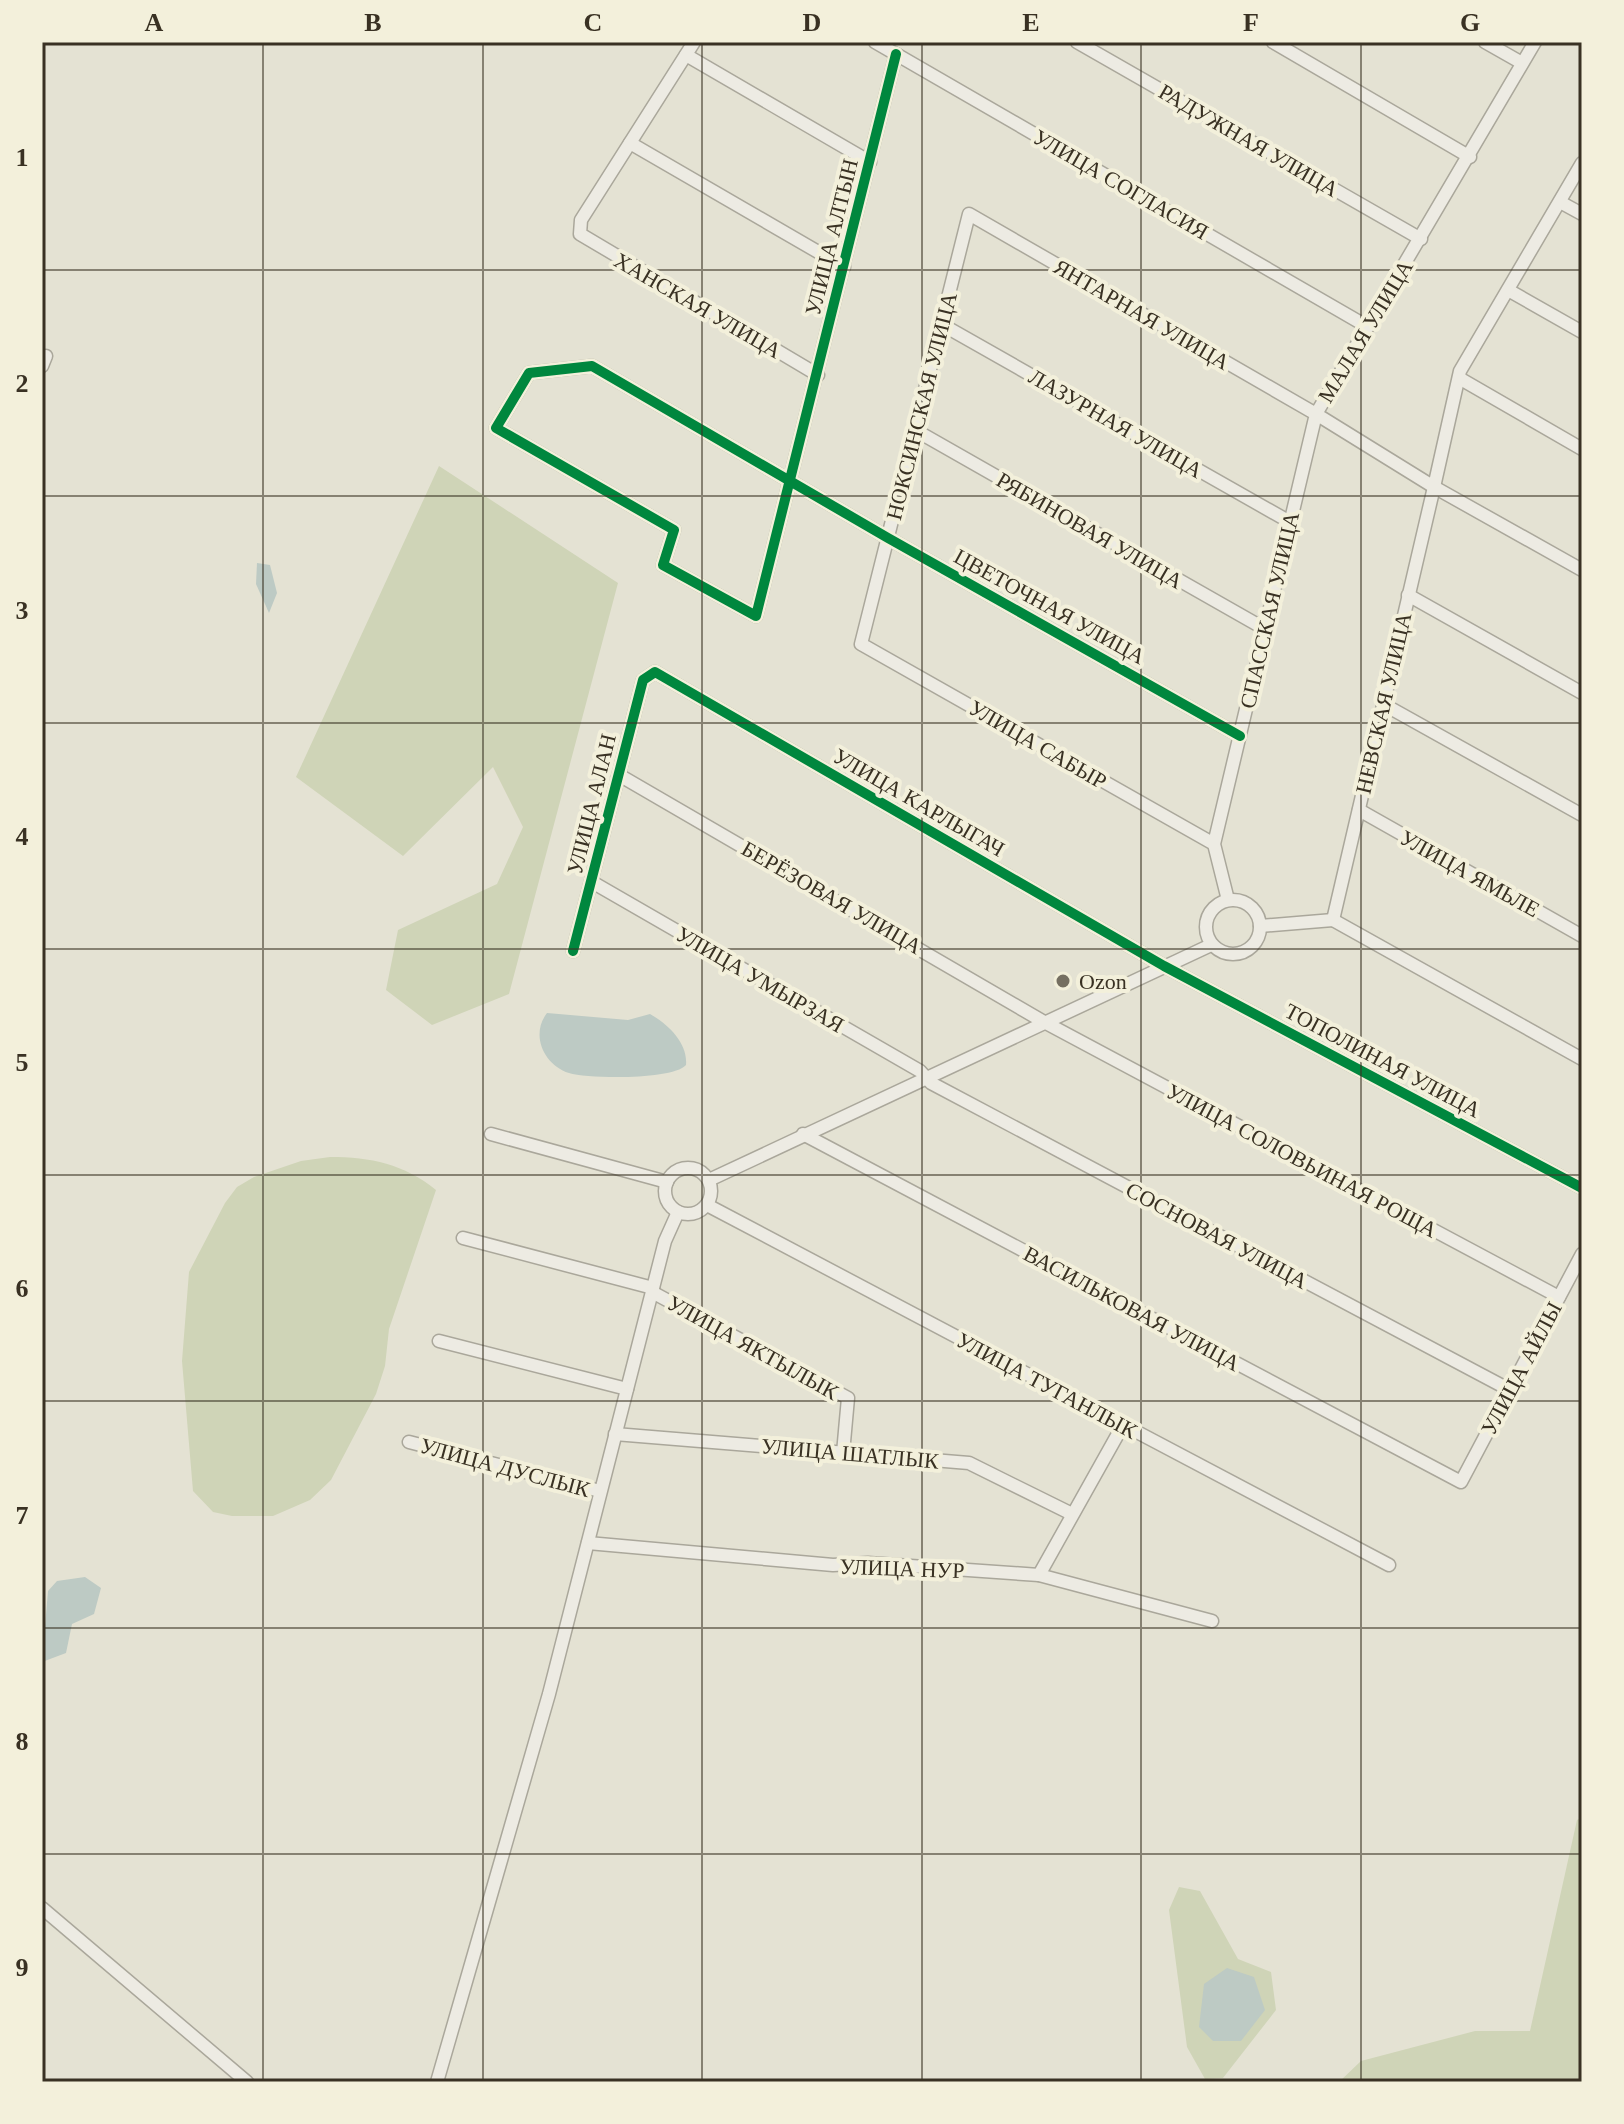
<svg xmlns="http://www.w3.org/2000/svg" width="1624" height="2124" font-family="'Times New Roman',serif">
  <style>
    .green { fill: #cfd4b7 }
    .water { fill: #bdcac4 }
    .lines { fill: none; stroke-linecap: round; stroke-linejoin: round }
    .minor-casing { stroke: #aaa79b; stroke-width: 15 }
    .minor { stroke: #edebe3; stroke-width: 12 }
    .cycleway-casing { stroke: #f3f0db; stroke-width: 15 }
    .cycleway { stroke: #00873e; stroke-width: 10 }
    .grid { fill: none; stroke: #393123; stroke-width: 2; stroke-opacity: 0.55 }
    .poi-dot { fill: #756f61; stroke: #f3f0db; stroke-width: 3 }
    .labels { text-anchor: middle; stroke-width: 8; stroke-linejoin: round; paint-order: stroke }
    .street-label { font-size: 22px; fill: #393123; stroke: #f3f0db }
    .poi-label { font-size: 22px; fill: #393123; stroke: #f3f0db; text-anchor: start }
    .neatline { fill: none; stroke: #393123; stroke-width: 3 }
    .grid-label { font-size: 26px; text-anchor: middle; font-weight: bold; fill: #393123 }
  </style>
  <rect width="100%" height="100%" fill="#e4e2d3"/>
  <g class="green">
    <path d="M439 466 618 583 509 994 432 1025 386 990 398 930 497 884 523 827 493 767 403 856 296 777Z"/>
    <path d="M330 1157C371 1157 404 1164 436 1190L389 1329 385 1366 376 1394 331 1480 310 1500 273 1516H232L213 1512 193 1491 182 1361 189 1272 225 1203 237 1187 254 1177 301 1161Z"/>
    <path d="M1582 1817V2082H1339L1361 2061 1475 2031H1530L1577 1820Z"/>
    <path d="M1179 1887 1200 1891 1238 1959 1271 1972 1276 2010 1223 2078 1205 2079 1187 2047 1169 1910Z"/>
  </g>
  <g class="water">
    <path d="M257 563 270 565 277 593 269 613 256 584Z"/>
    <path d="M547 1013 628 1020 650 1014C668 1024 688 1043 686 1065 673 1080 589 1079 569 1073 544 1065 530 1035 547 1013Z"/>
    <path d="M85 1577 101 1588 94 1614 72 1624 66 1653 42 1662 48 1591 57 1581Z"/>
    <path d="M1227 1968 1254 1977 1265 2010 1241 2041H1213L1199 2027 1204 1984Z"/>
  </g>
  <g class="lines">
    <defs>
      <g id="minor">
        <path d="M694 42 581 220 580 234 818 375"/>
        <path d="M875 42 1368 327"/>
        <path d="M1077 42 1421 239"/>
        <path d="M1273 42 1470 157"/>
        <path d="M1485 42 1522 63"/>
        <path d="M1535 42 1316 414 1434 487 1460 371 1582 163"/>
        <path d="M896 54 756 616 663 565 674 530 496 428 529 373 592 366 888 538 1240 736"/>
        <path d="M686 55 870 162"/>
        <path d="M630 143 844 267"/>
        <path d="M1560 202 1582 214"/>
        <path d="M1508 290 1582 332"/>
        <path d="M941 324 1290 522"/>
        <path d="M42 366 46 356"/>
        <path d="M1459 378 1582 449"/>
        <path d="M915 430 1265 629"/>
        <path d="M1408 595 1582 693"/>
        <path d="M1383 704 1582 815"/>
        <path d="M619 775 1044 1022 1559 1297"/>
        <path d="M1359 810 1582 936"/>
        <path d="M1214 844 861 644 969 214 1316 414 1214 844 1228 900"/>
        <path d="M592 882 920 1071 931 1083 1510 1390"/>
        <circle cx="1233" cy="927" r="27"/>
        <path d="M1333 920 1434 487 1582 570"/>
        <path d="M1333 920 1582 1059"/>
        <path d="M1260 926 1333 920"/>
        <path d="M573 951 643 680 655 672 1164 966 1582 1188"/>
        <path d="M491 1134 667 1182"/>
        <path d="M803 1134 1461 1482 1582 1254"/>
        <circle cx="688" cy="1191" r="23"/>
        <path d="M709 1180 1211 945"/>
        <path d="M707 1205 1389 1565"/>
        <path d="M463 1238 653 1288"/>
        <path d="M652 1292 848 1398 843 1453"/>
        <path d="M439 1341 627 1389"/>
        <path d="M615 1434 969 1463 1072 1514"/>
        <path d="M409 1442 600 1491"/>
        <path d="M588 1543 833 1565 868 1563 1039 1575 1212 1621"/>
        <path d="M1039 1575 1123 1425"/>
        <path d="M42 1908 247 2082"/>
        <path d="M437 2082 549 1694 665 1241 678 1212"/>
      </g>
    </defs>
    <use href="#minor" class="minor-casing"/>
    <use href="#minor" class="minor"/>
    <defs>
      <g id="cycleway">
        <path d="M896 54 756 616 663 565 674 530 496 428 529 373 592 366 888 538 1240 736"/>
        <path d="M573 951 643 680 655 672 1164 966 1582 1188"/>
      </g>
    </defs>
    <use href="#cycleway" class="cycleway-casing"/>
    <use href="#cycleway" class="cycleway"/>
  </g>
  <path class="grid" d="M263 42V2082M483 42V2082M702 42V2082M922 42V2082M1141 42V2082M1361 42V2082M42 270H1582M42 496H1582M42 723H1582M42 949H1582M42 1175H1582M42 1401H1582M42 1628H1582M42 1854H1582"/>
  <circle class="poi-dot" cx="1063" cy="981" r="8"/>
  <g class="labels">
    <g class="street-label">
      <text transform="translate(1249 140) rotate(30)" y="8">РАДУЖНАЯ УЛИЦА</text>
      <text transform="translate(1121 184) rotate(30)" y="8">УЛИЦА СОГЛАСИЯ</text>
      <text transform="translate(831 237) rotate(-76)" y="8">УЛИЦА АЛТЫН</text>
      <text transform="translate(698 305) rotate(30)" y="8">ХАНСКАЯ УЛИЦА</text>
      <text transform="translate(1142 314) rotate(30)" y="8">ЯНТАРНАЯ УЛИЦА</text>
      <text transform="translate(1365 331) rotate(-59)" y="8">МАЛАЯ УЛИЦА</text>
      <text transform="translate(921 406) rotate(-76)" y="8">НОКСИНСКАЯ УЛИЦА</text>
      <text transform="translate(1116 423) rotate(30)" y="8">ЛАЗУРНАЯ УЛИЦА</text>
      <text transform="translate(1090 530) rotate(30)" y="8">РЯБИНОВАЯ УЛИЦА</text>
      <text transform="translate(1050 606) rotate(29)" y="8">ЦВЕТОЧНАЯ УЛИЦА</text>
      <text transform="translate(1269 610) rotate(-77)" y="8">СПАССКАЯ УЛИЦА</text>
      <text transform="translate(1383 703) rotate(-77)" y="8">НЕВСКАЯ УЛИЦА</text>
      <text transform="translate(1038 744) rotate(30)" y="8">УЛИЦА САБЫР</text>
      <text transform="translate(919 802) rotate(30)" y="8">УЛИЦА КАРЛЫГАЧ</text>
      <text transform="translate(591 804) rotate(-76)" y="8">УЛИЦА АЛАН</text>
      <text transform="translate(1470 873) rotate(29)" y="8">УЛИЦА ЯМЬЛЕ</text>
      <text transform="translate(832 897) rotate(30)" y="8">БЕРЁЗОВАЯ УЛИЦА</text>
      <text transform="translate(760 979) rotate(30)" y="8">УЛИЦА УМЫРЗАЯ</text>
      <text transform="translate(1383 1060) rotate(28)" y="8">ТОПОЛИНАЯ УЛИЦА</text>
      <text transform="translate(1302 1160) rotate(28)" y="8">УЛИЦА СОЛОВЬИНАЯ РОЩА</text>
      <text transform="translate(1217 1235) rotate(28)" y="8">СОСНОВАЯ УЛИЦА</text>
      <text transform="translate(1132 1308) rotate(28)" y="8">ВАСИЛЬКОВАЯ УЛИЦА</text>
      <text transform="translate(753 1347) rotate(29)" y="8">УЛИЦА ЯКТЫЛЫК</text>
      <text transform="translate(1521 1368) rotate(-62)" y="8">УЛИЦА АЙЛЫ</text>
      <text transform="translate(1047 1385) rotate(28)" y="8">УЛИЦА ТУГАНЛЫК</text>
      <text transform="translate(850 1453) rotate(5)" y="8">УЛИЦА ШАТЛЫК</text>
      <text transform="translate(505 1467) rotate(15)" y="8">УЛИЦА ДУСЛЫК</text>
      <text transform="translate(902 1568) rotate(2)" y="8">УЛИЦА НУР</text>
    </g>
    <g class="poi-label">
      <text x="1079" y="989">Ozon</text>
    </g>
  </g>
  <rect width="1624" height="2124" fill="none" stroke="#f3f0db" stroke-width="88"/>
  <rect x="44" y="44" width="1536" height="2036" class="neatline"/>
  <g class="grid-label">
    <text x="154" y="31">A</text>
    <text x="373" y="31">B</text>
    <text x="593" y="31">C</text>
    <text x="812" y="31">D</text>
    <text x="1031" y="31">E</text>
    <text x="1251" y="31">F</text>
    <text x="1470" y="31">G</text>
    <text x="22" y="166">1</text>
    <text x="22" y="392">2</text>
    <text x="22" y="619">3</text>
    <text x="22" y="845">4</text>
    <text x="22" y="1071">5</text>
    <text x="22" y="1297">6</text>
    <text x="22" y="1524">7</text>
    <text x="22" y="1750">8</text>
    <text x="22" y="1976">9</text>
  </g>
</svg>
